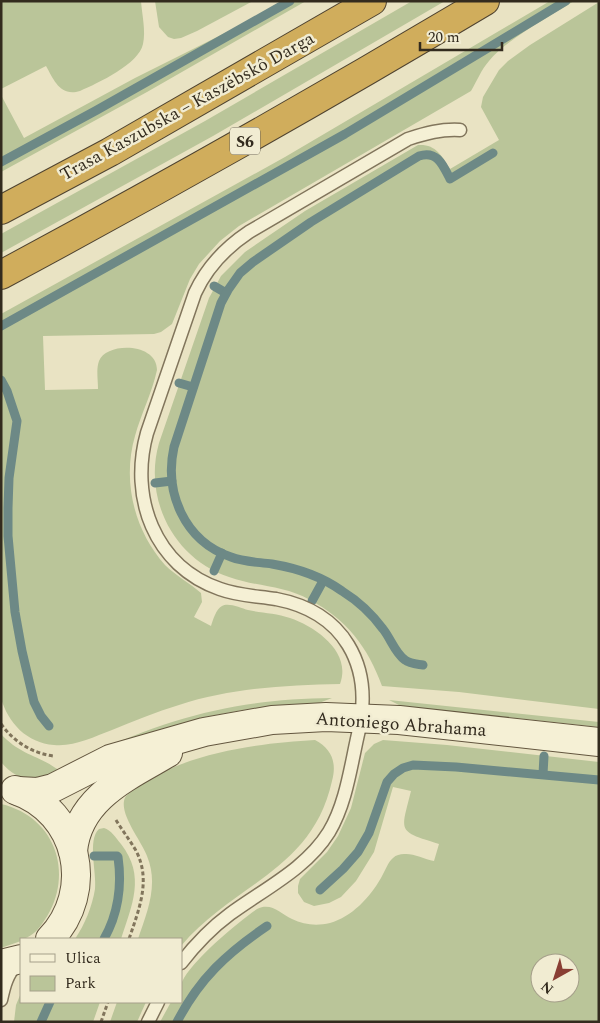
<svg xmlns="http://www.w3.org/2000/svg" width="600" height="1023" font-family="Spectral,serif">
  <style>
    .green { fill: #bac599; fill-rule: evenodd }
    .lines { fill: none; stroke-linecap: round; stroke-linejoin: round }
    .stream { stroke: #6d8986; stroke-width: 9 }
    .service-casing { stroke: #81755c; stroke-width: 15 }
    .secondary-casing { stroke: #63563f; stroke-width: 30 }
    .motorway-casing { stroke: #4f4330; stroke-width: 30 }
    .path { stroke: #81755c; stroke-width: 3; stroke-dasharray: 4 2.5; stroke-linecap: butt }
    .service { stroke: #f5f0d5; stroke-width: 12 }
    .secondary { stroke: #f5f0d5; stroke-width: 28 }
    .motorway { stroke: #d0ad5c; stroke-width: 28 }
    .labels { text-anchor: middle; stroke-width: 5; stroke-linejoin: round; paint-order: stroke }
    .shield { fill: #f1ecd2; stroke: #6c6554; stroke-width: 1 }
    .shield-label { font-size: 16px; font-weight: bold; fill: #332b1e }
    .street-label { font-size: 18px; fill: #332b1e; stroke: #f1ecd2 }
  </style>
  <rect width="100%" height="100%" fill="#e9e3c3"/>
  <g class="green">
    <path d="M1 1H141C142 15 146 31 143 44 139 64 98 83 80 91 60 97 54 80 46 66L1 89Z"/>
    <path d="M155 1H253L197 31 181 38 174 39 168 37 159 27Z"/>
    <path d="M282 1H306L147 92 1 172V95L24 138 135 78 233 29Z"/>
    <path d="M412 1H445L213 136 1 253V234L205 121Z"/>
    <path d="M550 1H574C549 17 507 39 489 61 481 70 477 81 471 91L239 226 220 241 199 264 190 279 172 324 161 332 154 334 43 336 45 390 98 389C98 380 96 369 99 361 106 342 157 342 157 370 152 393 141 414 135 436 122 481 134 530 165 565 176 576 190 583 201 593L202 602 194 617 211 626C213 620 216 609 222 606 228 602 241 608 248 610 262 613 276 613 290 618 316 627 352 652 340 684 286 685 231 688 179 705 156 712 134 721 112 730 93 737 74 747 54 745 27 743 8 723 1 698V314L285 157Z"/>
    <path d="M599 2V709L459 692 382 686C368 647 346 619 310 600 283 585 257 587 229 577 174 559 143 499 159 443L209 298 221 276 245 252 305 211 418 145C436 144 441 155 450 169L499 140 481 107 483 97 499 70 508 61 530 45Z"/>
    <path d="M332 698 319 703 243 710 200 718 91 754C173 716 241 699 332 698Z"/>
    <path d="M389 700 599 722V727L401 706Z"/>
    <path d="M1 734C21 756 40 755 61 772 36 778 21 786 1 762Z"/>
    <path d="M315 740C332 749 337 763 332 781 312 871 234 883 181 946V939H138C147 912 159 885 147 856 142 841 116 811 126 796 171 755 256 743 315 740Z"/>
    <path d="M383 740 447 745 599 762V1022H160L171 1002H181C181 996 180 988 182 982 191 961 238 922 257 909 272 902 280 914 292 919 304 925 317 926 330 923 352 917 370 897 381 878 385 871 388 862 393 858 396 855 400 854 404 854 413 853 424 859 434 861L439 844C396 831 401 832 411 791L393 787 374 852 356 881 341 897 329 903 314 906 304 902 298 893V886L300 879 327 852 338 836 351 808 365 753 374 744ZM540 963H570V993H540Z"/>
    <path d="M1 804C58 817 76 879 42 924 38 930 29 939 21 939V941L1 948Z"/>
    <path d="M104 828C111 830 116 838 121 844 146 876 132 905 121 939H75C85 924 92 907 95 889 97 873 87 840 99 829Z"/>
    <path d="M21 993V1002H100L93 1022H14L16 1005Z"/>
    <path d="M117 1002H146L137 1022H110Z"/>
  </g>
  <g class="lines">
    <g class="stream">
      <path d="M1 162 97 110 290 1"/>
      <path d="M214 286 226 293"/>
      <path d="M1 326 345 134 566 1"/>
      <path d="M1 380 7 391 17 421 9 478 8 508V536L15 612 22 651 34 702 41 716 49 726"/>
      <path d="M179 383 193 387"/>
      <path d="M155 483 172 481"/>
      <path d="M214 571 222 553"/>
      <path d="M312 601 323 581"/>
      <path d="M423 665C417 664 410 664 405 660 395 653 391 639 383 629 372 614 358 601 342 591 321 576 296 568 272 564 258 562 244 562 231 557 184 541 164 492 174 447L221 303 228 290 240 273 253 262 311 222 419 156C437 150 443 165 450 179L493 153"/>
      <path d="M543 774 544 756"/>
      <path d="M94 856H117L118 857C122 885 118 914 104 939"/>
      <path d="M320 890 343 869 358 852 369 833 387 782 394 774 403 768 413 765 456 767 599 780"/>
      <path d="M41 1022 50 1002"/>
      <path d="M177 1022C199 979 227 953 267 926"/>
    </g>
    <defs>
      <g id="service">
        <path d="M181 963C195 945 211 928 230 914 264 889 306 869 329 832 347 802 351 763 359 730 373 665 344 612 276 599 257 596 239 596 220 589 154 566 129 497 147 433L195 293C207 267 225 248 249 232L408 139C426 133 441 129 460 130"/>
        <path d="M1 1000C4 986 7 974 17 964"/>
        <path d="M148 1022 158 1002"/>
      </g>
      <g id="secondary">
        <path d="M15 790C79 812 96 891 50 939"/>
        <path d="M18 791 37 792 53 788 110 759 204 732 272 720 326 717 399 720 599 742"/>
        <path d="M73 851C78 798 127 777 168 753"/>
        <path d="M1 964 21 959"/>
      </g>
      <g id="motorway">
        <path d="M1 210 110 152 372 1"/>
        <path d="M1 275C165 187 326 96 485 1"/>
      </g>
    </defs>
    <use href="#service" class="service-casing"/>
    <use href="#secondary" class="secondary-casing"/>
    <use href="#motorway" class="motorway-casing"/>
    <g class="path">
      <path d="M1 724C14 742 32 753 53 756"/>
      <path d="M116 820C122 830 129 839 135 849 152 879 139 909 129 939"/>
      <path d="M101 1022 108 1002"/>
    </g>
    <use href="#service" class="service"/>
    <use href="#secondary" class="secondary"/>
    <use href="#motorway" class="motorway"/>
  </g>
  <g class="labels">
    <rect class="shield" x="230" y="127.5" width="30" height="27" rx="4"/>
    <g class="shield-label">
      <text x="245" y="147">S6</text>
    </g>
    <g class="street-label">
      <text transform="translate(187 106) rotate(-29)" y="6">Trasa Kaszubska – Kaszëbskô Darga</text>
      <text transform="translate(401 724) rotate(4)" y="6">Antoniego Abrahama</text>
    </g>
  </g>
  <rect width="600" height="1023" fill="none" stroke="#332b1e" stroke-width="5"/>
  <rect x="20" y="938" width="162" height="65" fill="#f1ecd2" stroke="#a59f8a"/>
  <rect x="30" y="954" width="25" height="8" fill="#f5f0d5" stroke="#a59f8a"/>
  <text x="65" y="963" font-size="15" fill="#332b1e">Ulica</text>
  <rect x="30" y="976" width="25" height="15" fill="#bac599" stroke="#a59f8a"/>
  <text x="65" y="988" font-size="15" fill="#332b1e">Park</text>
  <g transform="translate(555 978) rotate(219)"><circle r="24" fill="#f1ecd2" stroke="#a59f8a"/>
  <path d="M0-4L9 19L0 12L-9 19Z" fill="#893e33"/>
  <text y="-8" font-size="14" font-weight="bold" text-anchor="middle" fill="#332b1e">N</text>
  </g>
  <path d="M420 42v8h82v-8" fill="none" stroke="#332b1e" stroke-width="2.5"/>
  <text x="428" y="42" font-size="15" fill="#332b1e" stroke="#f1ecd2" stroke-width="4" paint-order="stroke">20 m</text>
</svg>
